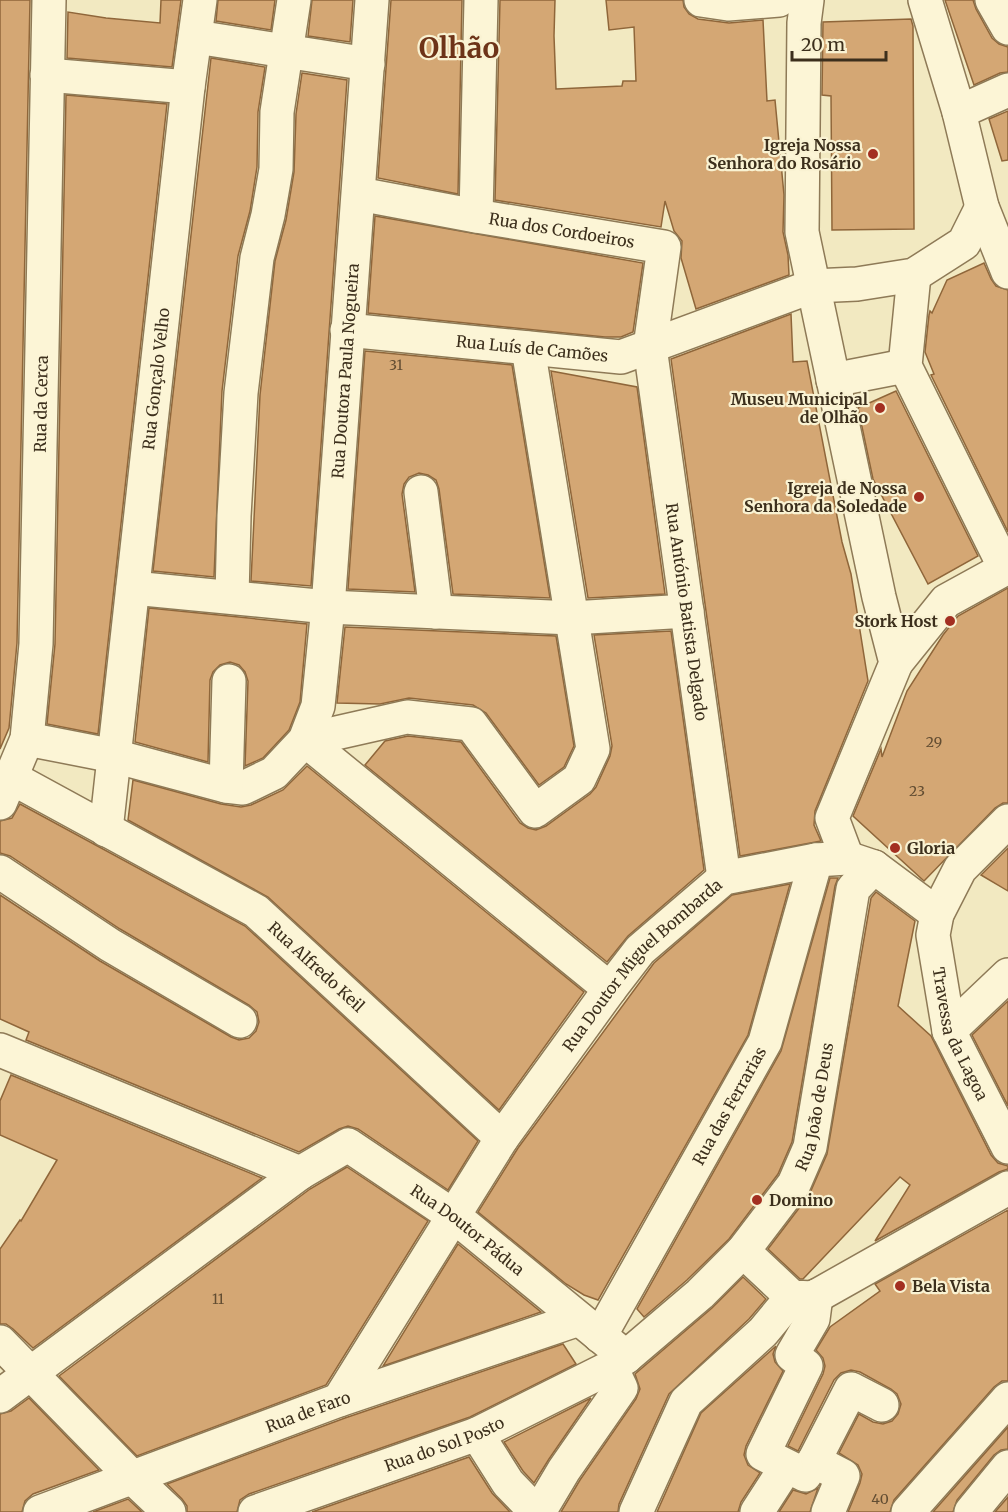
<svg xmlns="http://www.w3.org/2000/svg" width="1008" height="1512" font-family="Merriweather,serif">
  <style>
    .building { fill: #d4a774; stroke: #8f663a; stroke-width: 1.5 }
    .lines { fill: none; stroke-linecap: round; stroke-linejoin: round }
    .minor-casing { stroke: #8e7a57; stroke-width: 36 }
    .minor { stroke: #fcf5d6; stroke-width: 33 }
    .poi-dot { fill: #a32f21; stroke: #f9f2d2; stroke-width: 2 }
    .labels { text-anchor: middle; stroke-width: 4.5; stroke-linejoin: round; paint-order: stroke }
    .number-label { font-size: 14px; fill: #624d32 }
    .poi-label { font-size: 16px; font-weight: bold; fill: #3c2f1c; stroke: #f9f2d2; text-anchor: end }
    .street-label { font-size: 16px; fill: #3c2f1c; stroke: #f9f2d2 }
    .town-label { font-size: 28px; font-weight: bold; fill: #6d3318; stroke: #f9f2d2 }
  </style>
  <rect width="100%" height="100%" fill="#f2e9c1"/>
  <g class="building">
    <path d="M0 0H30L17 643 9 728 0 749Z"/>
    <path d="M161 0H181L172 67 67 58 68 12 106 18 160 23Z"/>
    <path d="M218 0H275L271 30 216 21Z"/>
    <path d="M312 0H353L350 42 308 36Z"/>
    <path d="M391 0H462L458 194 378 178Z"/>
    <path d="M500 0H555L554 36 556 89 622 86 623 81H636L634 27 609 30 606 0H683L684 7 689 14 698 19 729 23 763 20 767 101 775 100 784 195 783 232 788 255 789 275 696 309 681 258 682 241 674 231 665 201 661 227 495 200Z"/>
    <path d="M945 0H973L976 9 992 38 999 44 1008 47V72L1000 73 974 85Z"/>
    <path d="M911 19 913 26 914 229 832 230 831 96 822 95 823 22Z"/>
    <path d="M211 58 265 67 258 112 257 167 250 211 238 256 222 391 214 577 153 571Z"/>
    <path d="M302 73 347 80 311 586 251 581 260 395 275 261 286 220 294 172 296 114Z"/>
    <path d="M66 95 167 104 98 734 47 724 55 644Z"/>
    <path d="M1008 111V160L1002 161 989 119Z"/>
    <path d="M375 216 643 263 633 332 621 337H605L368 313Z"/>
    <path d="M984 263 991 279 996 286 1008 290V532L931 375 934 374 925 352 929 315 930 311 932 313 947 280Z"/>
    <path d="M791 314 793 362 807 361 842 542 851 574 868 681 815 811 814 825 821 841 740 856 671 359Z"/>
    <path d="M365 351 512 365 550 598 453 594 439 489 436 480 428 475 419 473 409 477 404 484 402 494 415 592 348 589Z"/>
    <path d="M551 371 637 387 665 594 588 598Z"/>
    <path d="M896 391 978 556 928 584 873 479 858 408Z"/>
    <path d="M1008 588V803H1003L995 808 924 881 853 816 881 749 882 757 907 691 943 635 958 616Z"/>
    <path d="M149 608 307 624 300 702 289 730 263 758 245 766 248 681 245 672 239 665 230 662 220 665 213 672 210 680 208 762 135 742Z"/>
    <path d="M345 627 556 636 574 746 564 767 539 785 486 713 473 705 409 698 380 704 337 703Z"/>
    <path d="M671 631 704 870 628 936 607 962 365 765 385 741 408 736 461 742 520 823 528 828 536 830 546 826 590 794 596 787 610 756 612 746 594 635Z"/>
    <path d="M307 766 584 992 499 1110 268 897 128 820 133 780 221 804 241 807 251 805 283 790Z"/>
    <path d="M20 804 245 926 478 1141 448 1190 358 1129 348 1126 339 1129 299 1152 26 1040 29 1032 0 1019V895L100 961 231 1037 239 1040 249 1038 256 1031 259 1022 257 1012 249 1005 120 929 10 856 0 853V821L12 818Z"/>
    <path d="M1008 848V891L981 875Z"/>
    <path d="M830 878H838L835 886 792 1142 778 1174 729 1239 687 1280 644 1317 637 1309 781 1051Z"/>
    <path d="M790 884 748 1035 598 1300 584 1295 566 1284 478 1212 518 1148 654 963 732 895Z"/>
    <path d="M876 892 915 921 898 1006 931 1036 991 1155 998 1163 1008 1166V1169L999 1172 875 1241 910 1185 900 1177 803 1279H800L768 1249 809 1195 827 1154 871 898Z"/>
    <path d="M1008 1001V1106L972 1035Z"/>
    <path d="M11 1075 262 1178 33 1348 13 1329 6 1324H0V1249L20 1220 21 1221 57 1160 0 1135V1101Z"/>
    <path d="M347 1167 428 1221 326 1385 137 1456 59 1376 310 1189Z"/>
    <path d="M1008 1210V1381H1002L994 1387 894 1500 890 1512H848L860 1483 862 1474 858 1465 839 1453 859 1414 873 1422 883 1424 892 1421 898 1414 901 1404 897 1394 891 1389 860 1372 851 1370 841 1373 834 1380 798 1451 788 1446 823 1374 825 1366 823 1358 816 1350 830 1327 880 1291 875 1284Z"/>
    <path d="M458 1244 541 1312 383 1366Z"/>
    <path d="M743 1277 766 1299 749 1319 669 1394 619 1504 618 1512H561L580 1480 636 1399 640 1389 635 1374 712 1308Z"/>
    <path d="M563 1344 576 1364 470 1417 249 1494 240 1500 237 1512H187V1506L182 1499 167 1484 345 1418Z"/>
    <path d="M776 1346 773 1354 775 1362 783 1371 746 1446 744 1455 748 1465 760 1473 741 1502 738 1512H657L701 1413Z"/>
    <path d="M29 1398 99 1470 33 1494 25 1501 22 1512H0V1414L11 1411Z"/>
    <path d="M591 1398 549 1459 534 1483 523 1471 504 1442Z"/>
    <path d="M1008 1427V1449L1001 1450 994 1455 957 1500 953 1512H933Z"/>
    <path d="M469 1457 492 1493 510 1512H312Z"/>
    <path d="M818 1488 810 1512H779L793 1490 806 1494Z"/>
    <path d="M1008 1497V1512H995Z"/>
    <path d="M128 1499 142 1512H93Z"/>
  </g>
  <g class="lines">
    <defs>
      <g id="minor">
        <path d="M701 0 728 4 779 0"/>
        <path d="M807 0 804 23 802 232 879 597 896 663 832 818 847 858"/>
        <path d="M925 0 959 112 982 207 1008 272"/>
        <path d="M992 0 1008 28"/>
        <path d="M196 37 368 64"/>
        <path d="M47 75 188 87"/>
        <path d="M959 112 1008 90"/>
        <path id="s1" d="M359 194 476 216 664 247 650 347 724 878"/>
        <path d="M476 216 481 0"/>
        <path d="M914 275 905 366 1005 568"/>
        <path id="s2" d="M347 330 621 357 813 286 857 284 914 275 964 243 982 207"/>
        <path d="M833 380 905 366"/>
        <path d="M421 492 436 612"/>
        <path d="M133 588 328 607 572 618 687 611"/>
        <path d="M232 597 234 516 241 393 257 258 268 215 276 169 277 112 294 0"/>
        <path d="M896 663 946 601 1008 567"/>
        <path id="s3" d="M27 739 114 756 226 786 243 788 274 773 305 740 318 706 328 607 372 0"/>
        <path d="M305 740 407 717 471 724 535 811 579 779 593 749 528 348"/>
        <path d="M305 740 610 989"/>
        <path id="s4" d="M12 778 256 911 502 1138"/>
        <path d="M226 786 229 681"/>
        <path id="s5" d="M0 803 27 739 36 644 49 0"/>
        <path id="s6" d="M1008 821 960 869 937 914 933 935 949 1031 1008 1147"/>
        <path id="s7" d="M106 830 188 87 200 0"/>
        <path d="M0 872 110 945 240 1021"/>
        <path d="M949 1031 1008 975"/>
        <path d="M0 1050 300 1173"/>
        <path d="M743 1251 792 1297 813 1298 1008 1188"/>
        <path d="M816 1296 813 1319 792 1355 806 1366 763 1454 805 1475 814 1461 843 1476 828 1512"/>
        <path id="s8" d="M600 1336 765 1042 816 860"/>
        <path d="M0 1342 131 1476 169 1512"/>
        <path id="s9" d="M0 1396 300 1173 348 1145 455 1217 626 1357"/>
        <path id="s10" d="M339 1400 502 1138 610 989 640 950 724 878 816 860 847 858 874 867 937 914"/>
        <path d="M477 1434 508 1483 536 1512"/>
        <path d="M814 1461 851 1389 882 1405"/>
        <path id="s11" d="M40 1512 339 1400 579 1319"/>
        <path id="s12" d="M255 1512 477 1434 611 1367 626 1357 700 1294 743 1251 794 1184 810 1147 853 889 874 867"/>
        <path d="M539 1512 564 1470 621 1388 611 1367"/>
        <path d="M636 1512 686 1402 763 1332 792 1297"/>
        <path d="M757 1512 786 1467"/>
        <path d="M908 1512 1008 1399"/>
        <path d="M971 1512 1008 1467"/>
      </g>
    </defs>
    <use href="#minor" class="minor-casing"/>
    <use href="#minor" class="minor"/>
  </g>
  <g class="poi-dot">
    <circle cx="873" cy="154" r="6"/>
    <circle cx="880" cy="408" r="6"/>
    <circle cx="919" cy="497" r="6"/>
    <circle cx="950" cy="621" r="6"/>
    <circle cx="895" cy="848" r="6"/>
    <circle cx="757" cy="1200" r="6"/>
    <circle cx="900" cy="1286" r="6"/>
  </g>
  <g class="labels">
    <g class="number-label">
      <text x="396" y="370">31</text>
      <text x="934" y="747">29</text>
      <text x="917" y="796">23</text>
      <text x="218" y="1304">11</text>
      <text x="880" y="1504">40</text>
    </g>
    <g class="poi-label">
      <text x="861" y="151">Igreja Nossa<tspan x="861" dy="18">Senhora do Rosário</tspan></text>
      <text x="868" y="405">Museu Municipal<tspan x="868" dy="18">de Olhão</tspan></text>
      <text x="907" y="494">Igreja de Nossa<tspan x="907" dy="18">Senhora da Soledade</tspan></text>
      <text x="938" y="627">Stork Host</text>
      <text x="907" y="854" text-anchor="start">Gloria</text>
      <text x="769" y="1206" text-anchor="start">Domino</text>
      <text x="912" y="1292" text-anchor="start">Bela Vista</text>
    </g>
    <g class="street-label">
      <text dy="6" stroke="none"><textPath href="#s1" startOffset="206">Rua dos Cordoeiros</textPath></text>
      <text dy="6" stroke="none"><textPath href="#s2" startOffset="186">Rua Luís de Camões</textPath></text>
      <text dy="6" stroke="none"><textPath href="#s3" startOffset="674">Rua Doutora Paula Nogueira</textPath></text>
      <text dy="6" stroke="none"><textPath href="#s7" startOffset="454">Rua Gonçalo Velho</textPath></text>
      <text dy="6" stroke="none"><textPath href="#s5" startOffset="405">Rua da Cerca</textPath></text>
      <text dy="6" stroke="none"><textPath href="#s1" startOffset="678">Rua António Batista Delgado</textPath></text>
      <text dy="6" stroke="none"><textPath href="#s4" startOffset="360">Rua Alfredo Keil</textPath></text>
      <text dy="6" stroke="none"><textPath href="#s10" startOffset="532">Rua Doutor Miguel Bombarda</textPath></text>
      <text dy="6" stroke="none"><textPath href="#s6" startOffset="243">Travessa da Lagoa</textPath></text>
      <text dy="6" stroke="none"><textPath href="#s8" startOffset="264">Rua das Ferrarias</textPath></text>
      <text dy="6" stroke="none"><textPath href="#s12" startOffset="726">Rua João de Deus</textPath></text>
      <text dy="6" stroke="none"><textPath href="#s9" startOffset="576">Rua Doutor Pádua</textPath></text>
      <text dy="6" stroke="none"><textPath href="#s11" startOffset="286">Rua de Faro</textPath></text>
      <text dy="6" stroke="none"><textPath href="#s12" startOffset="201">Rua do Sol Posto</textPath></text>
    </g>
    <g class="town-label">
      <text x="459" y="58">Olhão</text>
    </g>
  </g>
  <path d="M792 51v9h94v-9" fill="none" stroke="#3c2f1c" stroke-width="3"/>
  <text x="801" y="51" font-size="18" fill="#3c2f1c" stroke="#f9f2d2" stroke-width="4.5" paint-order="stroke">20 m</text>
</svg>
